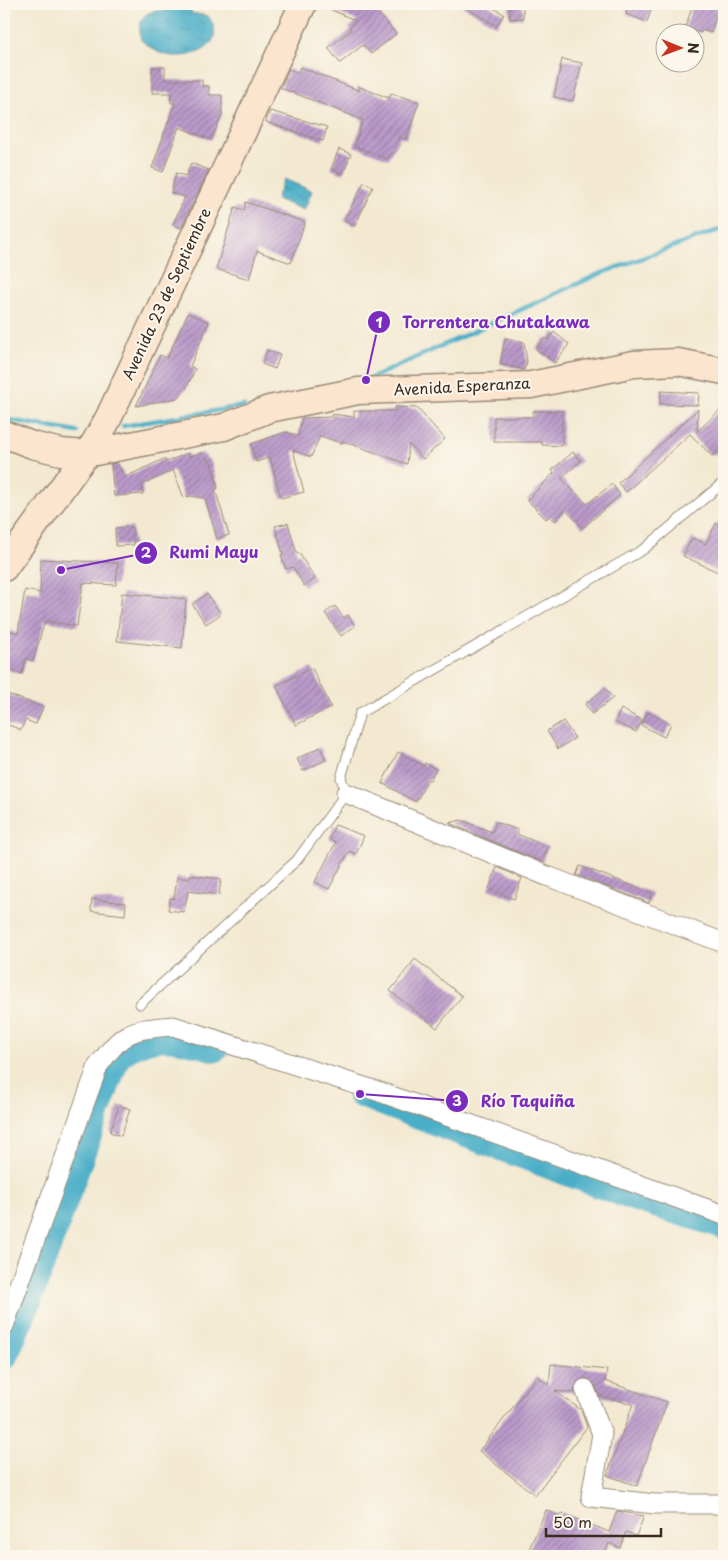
<svg xmlns="http://www.w3.org/2000/svg" width="728" height="1560" font-family="'Playpen Sans',sans-serif">
  <style>
    .water { fill: url(#water-ripples); stroke: #426c72 }
    .lines { fill: none; stroke-linecap: round; stroke-linejoin: round }
    .stream { stroke: #48aec7; stroke-width: 4.5 }
    .river { stroke: #48aec7; stroke-width: 28 }
    .building { fill: url(#building-hatch) }
    .lane-casing { stroke: #978a78; stroke-width: 11 }
    .street-casing { stroke: #978a78; stroke-width: 21 }
    .secondary-casing { stroke: #978a78; stroke-width: 29 }
    .lane { stroke: #fff; stroke-width: 9 }
    .street { stroke: #fff; stroke-width: 19 }
    .secondary { stroke: #fce5cf; stroke-width: 26 }
    .labels { text-anchor: middle; stroke-width: 4; stroke-linejoin: round; paint-order: stroke }
    .street-label { font-size: 15px; fill: #3b2a1e; stroke: #fbf7ec }
    .leader { fill: none; stroke: #7b2cbf; stroke-width: 2 }
    .callout-dot { fill: #7b2cbf; stroke: #fbf7ec; stroke-width: 2 }
    .mark-label { font-size: 15px; text-anchor: middle; font-weight: bold; fill: #fff }
    .callout-label { font-size: 16px; text-anchor: middle; font-weight: bold; fill: #7b2cbf; stroke: #fbf7ec; stroke-width: 4; stroke-linejoin: round; paint-order: stroke }
  </style>
  <defs>
    <pattern id="water-ripples" width="26" height="14" patternUnits="userSpaceOnUse" patternTransform="scale(1.25)"><rect width="26" height="14" fill="#48aec7"/><path d="M2 4q2-2 4 0t4 0M15 11q2-2 4 0t4 0" fill="none" stroke="#3d8ea1"/></pattern>
    <pattern id="building-hatch" width="6" height="6" patternUnits="userSpaceOnUse" patternTransform="scale(1.25)"><rect width="6" height="6" fill="#bb9acb"/><path d="M-1 1l2-2M0 6l6-6M5 7l2-2" fill="none" stroke="#997ea4"/></pattern>
  </defs>
  <rect width="100%" height="100%" fill="#fbf7ec"/>
  <filter id="ink" filterUnits="userSpaceOnUse"><feTurbulence type="fractalNoise" baseFrequency=".02" numOctaves="2"/><feDisplacementMap in="SourceGraphic" scale="10" xChannelSelector="R" yChannelSelector="G"/><feConvolveMatrix kernelMatrix="1 2 1 2 8 2 1 2 1" color-interpolation-filters="sRGB"/></filter>
  <filter id="wash" filterUnits="userSpaceOnUse"><feTurbulence type="fractalNoise" baseFrequency=".0096" numOctaves="4" result="noise"/><feDisplacementMap in="SourceGraphic" scale="20" xChannelSelector="R" yChannelSelector="G"/><feGaussianBlur stdDeviation="1.12" result="paint"/><feColorMatrix in="noise" values="0 0 0 0 0 0 0 0 0 0 0 0 0 0 0 0 0 1.4 0 .05"/><feComposite in="paint" operator="in"/></filter>
  <g filter="url(#wash)">
    <rect width="100%" height="100%" fill="#f3e9d1"/>
    <g class="water">
      <path d="M166 4H192L191 13 208 16C232 48 185 63 160 53 153 50 147 45 141 40 136 19 145 8 167 11Z"/>
      <path d="M284 179 312 191 304 210 276 199Z"/>
    </g>
    <g class="lines">
      <g class="stream">
        <path d="M367 380 599 274 724 228"/>
        <path d="M4 419 77 432"/>
        <path d="M123 426 244 406"/>
      </g>
      <g class="river">
        <path d="M361 1094 633 1197 724 1225"/>
        <path d="M4 1356 27 1303 117 1055C153 1030 175 1035 215 1048"/>
      </g>
    </g>
    <g id="blocks">
      <g class="building">
        <path d="M318 4H371L396 34 371 54 363 45 340 63 328 48 351 30 349 28 357 21Z"/>
        <path d="M459 4H486L504 14 497 26Z"/>
        <path d="M509 4H523V18L510 19Z"/>
        <path d="M629 4H653L647 22 626 14Z"/>
        <path d="M693 4H719L711 33 702 30 701 33 685 28Z"/>
        <path d="M562 59 582 63 573 101 554 97Z"/>
        <path d="M152 67H165V80H202V86H209V95H222V115L211 140 179 127 163 172 152 168 175 103H171V93H152Z"/>
        <path d="M300 67 360 91 357 86 389 98 391 93 419 102 406 139 400 137 388 159 354 146 363 120 281 88 289 69 298 73Z"/>
        <path d="M270 111 327 127 323 141 266 122Z"/>
        <path d="M339 149 351 154 343 174 331 169Z"/>
        <path d="M191 163 209 170 181 228 173 224 185 197 171 193 176 173 186 176Z"/>
        <path d="M364 182 373 187 355 226 344 221Z"/>
        <path d="M246 202 305 222 291 263 257 251 249 279 216 269 235 207 244 210Z"/>
        <path d="M188 313 209 322 190 366 195 369 186 389 177 398 136 406 160 355 167 358Z"/>
        <path d="M554 332 569 344 555 363 536 349 545 338 548 340Z"/>
        <path d="M505 338 524 342 527 362 524 370 500 364Z"/>
        <path d="M267 350 280 355 275 369 262 364Z"/>
        <path d="M661 391 699 393 698 405 660 404Z"/>
        <path d="M724 406V459L718 452 712 456 690 434 626 492 618 483 698 409 697 432Z"/>
        <path d="M395 407 417 408 445 439 423 459 409 444 407 464 343 441 342 443 320 436 311 457 293 450 304 492 281 498 270 457 256 462 251 444 286 432 298 436 302 418 331 417 332 414 354 417V411H395Z"/>
        <path d="M533 411H562V446L542 445V442H494V417H533Z"/>
        <path d="M573 452 581 461 561 478 587 504 612 484 620 495 583 528 566 510 555 521 550 516 546 519 527 500 554 473 552 470Z"/>
        <path d="M188 453 189 456 202 453 211 462 218 488 215 489 229 535 217 539 205 498 190 496 184 498 173 470 142 485 143 494 114 496 111 464 117 463 125 477 164 459 166 462Z"/>
        <path d="M288 523 297 554 299 553 315 579 304 586 293 567 286 569 281 555 283 554 275 526Z"/>
        <path d="M716 523 724 527V557L718 572 683 556 692 538 706 544Z"/>
        <path d="M132 527 134 545 116 546 115 528Z"/>
        <path d="M41 559 118 563 116 585 83 583 77 626 45 621 33 661 26 659 22 674 4 669V629L18 633 25 590 40 593Z"/>
        <path d="M122 593 186 599 182 648 117 641Z"/>
        <path d="M207 594 221 614 206 624 192 604Z"/>
        <path d="M335 606 344 618 348 615 355 626 341 636 325 613Z"/>
        <path d="M312 668 331 707 296 725 276 686Z"/>
        <path d="M605 688 613 698 592 714 585 704Z"/>
        <path d="M4 693 43 707 36 724 25 720 21 730 4 723Z"/>
        <path d="M621 709 642 720 636 732 615 722Z"/>
        <path d="M648 712 671 724 664 737 641 725Z"/>
        <path d="M563 721 575 738 558 749 547 731Z"/>
        <path d="M320 747 326 760 303 771 297 759Z"/>
        <path d="M398 752 424 766 425 763 436 769 430 780 428 779 416 802 382 783Z"/>
        <path d="M461 820 492 832 496 822 518 830 517 834 548 847 542 862 449 823Z"/>
        <path d="M335 825 364 836 356 854 349 851 329 889 315 882 336 842 329 839Z"/>
        <path d="M580 866 652 893 649 903 576 875Z"/>
        <path d="M497 867 522 878 514 899 489 889Z"/>
        <path d="M190 875 221 879 219 895 188 891 184 912 168 910 170 898 174 899 177 877 189 879Z"/>
        <path d="M92 899 126 903 125 915 91 911Z"/>
        <path d="M415 959 462 996 437 1028 390 991Z"/>
        <path d="M119 1105 130 1109 121 1136 110 1132Z"/>
        <path d="M551 1364 607 1370 605 1381 667 1402 637 1486 607 1475 633 1404 600 1396 595 1385 587 1378 577 1382 574 1393 555 1391 581 1410 587 1427 535 1495 479 1451 537 1376 549 1385Z"/>
        <path d="M546 1510 560 1516 562 1513 609 1532 617 1511 644 1516 636 1536 626 1532 620 1548 609 1543 604 1556H526Z"/>
      </g>
    </g>
  </g>
  <g filter="url(#ink)">
    <use href="#blocks" fill-opacity="0" stroke="#978a78" stroke-width="1"/>
    <g class="lines">
      <defs>
        <path id="lane" d="M140 1004 297 860 346 793 341 778 360 713 644 549 724 482"/>
        <g id="street">
          <path d="M346 793 547 876 724 943"/>
          <path d="M4 1326 98 1066C125 1030 129 1030 173 1026L380 1092 724 1215"/>
          <path d="M585 1389 602 1434 591 1497 655 1504H724"/>
        </g>
        <g id="secondary">
          <path d="M4 434 32 445 61 452 85 454 224 427 269 409 358 391 531 385 634 364 678 362 724 371"/>
          <path d="M4 568 95 442 108 419 303 4"/>
        </g>
      </defs>
      <use href="#lane" class="lane-casing"/>
      <use href="#street" class="street-casing"/>
      <use href="#secondary" class="secondary-casing"/>
      <use href="#lane" class="lane"/>
      <use href="#street" class="street"/>
      <use href="#secondary" class="secondary"/>
    </g>
  </g>
  <g class="labels">
    <g class="street-label">
      <text transform="translate(167 294) rotate(-65)" y="5">Avenida 23 de Septiembre</text>
      <text transform="translate(462 387) rotate(-3)" y="5">Avenida Esperanza</text>
    </g>
  </g>
  <path class="leader" d="M366 380L379 322M61 570L146 553M360 1094L457 1101"/>
  <g class="callout-dot">
    <circle cx="366" cy="380" r="5"/>
    <circle cx="61" cy="570" r="5"/>
    <circle cx="360" cy="1094" r="5"/>
    <circle cx="379" cy="322" r="12"/>
    <circle cx="146" cy="553" r="12"/>
    <circle cx="457" cy="1101" r="12"/>
  </g>
  <g class="mark-label">
    <text x="379" y="328">1</text>
    <text x="146" y="558">2</text>
    <text x="457" y="1106">3</text>
  </g>
  <g class="callout-label">
    <text x="496" y="328">Torrentera Chutakawa</text>
    <text x="214" y="558">Rumi Mayu</text>
    <text x="528" y="1107">Río Taquiña</text>
  </g>
  <rect width="728" height="1560" fill="none" stroke="#fbf7ec" stroke-width="20"/>
  <g transform="translate(680 48) rotate(91)"><circle r="24" fill="#fbf7ec" stroke="#aea59a"/>
  <path d="M0-4L9 19L0 12L-9 19Z" fill="#c8321e"/>
  <text y="-8" font-size="14" font-weight="bold" text-anchor="middle" fill="#3b2a1e">N</text>
  </g>
  <path d="M546 1528v8h115v-8" fill="none" stroke="#3b2a1e" stroke-width="2.5"/>
  <text x="553" y="1528" font-size="15" fill="#3b2a1e" stroke="#fbf7ec" stroke-width="4" paint-order="stroke">50 m</text>
</svg>
